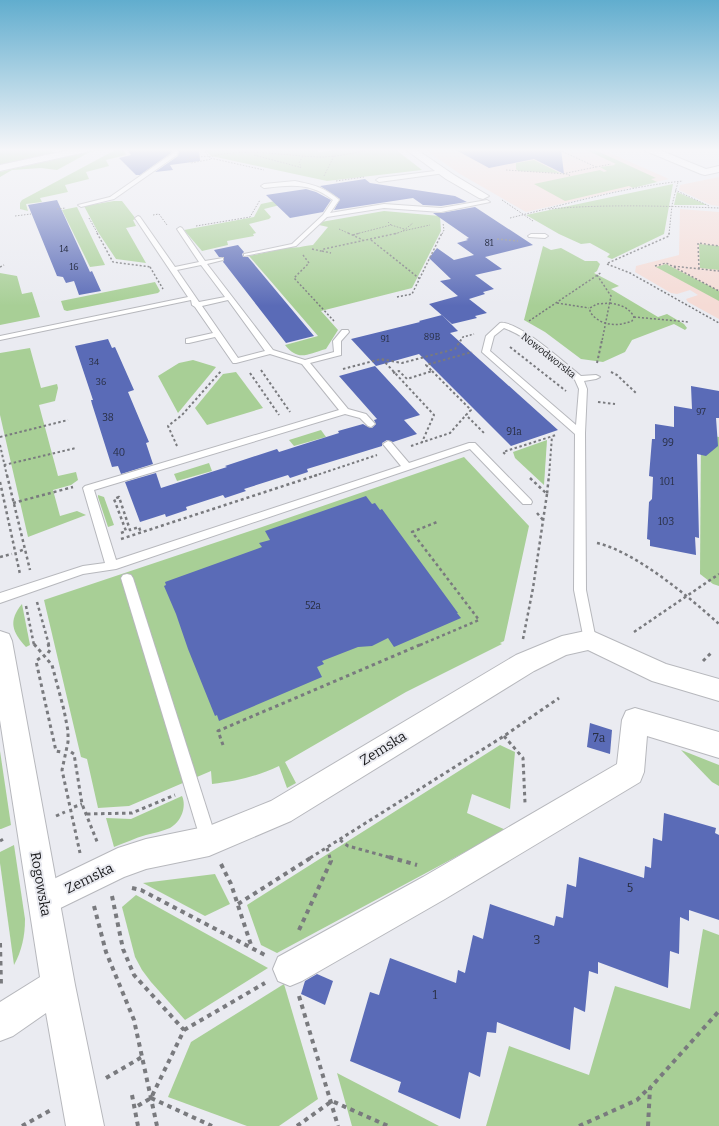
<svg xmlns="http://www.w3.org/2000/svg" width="719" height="1126" font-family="Bitter,serif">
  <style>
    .education { fill: #f5dbd5 }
    .green { fill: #a8cf96 }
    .building { fill: #5a6bb7 }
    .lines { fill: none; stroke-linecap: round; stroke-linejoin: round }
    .service-casing { stroke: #b7b8bd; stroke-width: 2 }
    .minor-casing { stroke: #b7b8bd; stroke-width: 2 }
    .tertiary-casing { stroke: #b7b8bd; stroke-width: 2 }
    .path-far5 { stroke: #797a7e; stroke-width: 1; stroke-dasharray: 1.5 1.5; stroke-linecap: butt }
    .path-far4 { stroke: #797a7e; stroke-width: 1.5; stroke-dasharray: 2 2; stroke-linecap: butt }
    .path-far3 { stroke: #797a7e; stroke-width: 2; stroke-dasharray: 2.5 2.5; stroke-linecap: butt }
    .path-far2 { stroke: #797a7e; stroke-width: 2.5; stroke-dasharray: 3 3; stroke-linecap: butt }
    .path-far1 { stroke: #797a7e; stroke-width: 3; stroke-dasharray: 3.5 3.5; stroke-linecap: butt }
    .path { stroke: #797a7e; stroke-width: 4; stroke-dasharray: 4.5 4.5; stroke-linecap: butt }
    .service { fill: #fff; fill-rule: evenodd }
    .minor { fill: #fff; fill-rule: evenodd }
    .tertiary { fill: #fff; fill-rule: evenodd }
    .labels { text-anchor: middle; stroke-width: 4; stroke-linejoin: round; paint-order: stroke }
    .far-number-label { font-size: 9px; fill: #282e42 }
    .far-street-label { font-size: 10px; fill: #18191b; stroke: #eaebf1 }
    .number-label { font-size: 10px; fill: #282e42 }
    .near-number-label { font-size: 12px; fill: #282e42 }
    .near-street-label { font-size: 14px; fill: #18191b; stroke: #eaebf1 }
  </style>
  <rect width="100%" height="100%" fill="#eaebf1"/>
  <g class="education">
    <path d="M424 149H601L669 179 526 212 460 174Z"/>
    <path d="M719 177V206L711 205 679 190 680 185Z"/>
    <path d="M680 209 719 212V319L688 302 686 299 698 295 690 290 677 294 671 293 635 272 636 266 679 255Z"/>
  </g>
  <g class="green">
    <path d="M0 149H62L52 151 54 153 0 165Z"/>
    <path d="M100 149H105V150L90 152 57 170 41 168 12 170 0 177V172Z"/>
    <path d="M117 149H123L126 155 106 160 109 166 86 172 89 179 65 185 68 192 40 198 42 202 26 204 28 211 20 209V203L22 200Z"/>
    <path d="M205 149H315L319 152 345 149H395L422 170 327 181 211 156Z"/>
    <path d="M584 149H593L656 178 651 179 657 182 633 188 629 186 565 201 534 184 600 170 604 172 607 171 600 167 615 165 614 164H616Z"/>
    <path d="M534 160 560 173 518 171 516 169V163Z"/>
    <path d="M673 184 664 234 612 259 607 257 610 254 590 243 581 244 559 234 526 215Z"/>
    <path d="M677 192 707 205H674Z"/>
    <path d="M280 200 284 204 264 209 271 217 269 219 249 224 256 233 253 234 254 236 227 241 228 245 202 251 184 230 254 217 261 204Z"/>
    <path d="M114 201H122L136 219 133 220 136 226 126 228 146 263 116 259 98 232 84 206Z"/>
    <path d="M77 207 105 265 90 267 62 210Z"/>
    <path d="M384 211 440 216 441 231 412 288 321 311 338 330 326 349C307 354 299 362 285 345L318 336 249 256 291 247C297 249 306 245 313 245L328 227 319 225 321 222Z"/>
    <path d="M699 244 719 246V270L700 268Z"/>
    <path d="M543 246 551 250 561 248 585 261H597L600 264 597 271 594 273 619 286 611 289 658 317 667 314 684 324 687 328 685 330 674 324 632 340 625 352 603 362 581 359 545 332 524 320Z"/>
    <path d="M666 264 719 291V301L656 267Z"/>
    <path d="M0 273 17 276 22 294 32 292 40 317 0 325Z"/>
    <path d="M155 282 160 291 158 293 67 311 64 310 61 301Z"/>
    <path d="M30 348 41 388 57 384 58 388 55 401 39 405 58 476 76 472 78 480 71 485 53 490 60 516 77 511 86 515 28 537 0 415V353Z"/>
    <path d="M193 360 216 367 178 413 158 376 179 363Z"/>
    <path d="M236 372 263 408 207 425 195 408 223 374Z"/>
    <path d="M321 430 326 437 294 446 289 440Z"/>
    <path d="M701 434 719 437V586L713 584 700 574Z"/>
    <path d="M547 440 544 485 515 458 513 452Z"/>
    <path d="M464 457 529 526 504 641 500 643 502 644 406 692 285 762 296 783 287 788 279 766C255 777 237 781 212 784L211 771 129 806 98 808 87 759 81 757 44 600 262 527Z"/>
    <path d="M209 463 212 471 177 481 174 474Z"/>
    <path d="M98 495 104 497 114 525 108 527 98 497Z"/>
    <path d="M22 604 30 645 26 647C12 632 8 621 22 604Z"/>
    <path d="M500 745 515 752 510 809 472 794 467 813 506 830 277 953 261 945 247 905Z"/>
    <path d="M681 750 719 765V786L712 782Z"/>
    <path d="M0 751 11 825 1 829H0Z"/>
    <path d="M182 796C187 807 181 822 170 828 163 831 154 833 146 835 135 838 125 843 114 847L106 818 131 819Z"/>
    <path d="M14 845 25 919C25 936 22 950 14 965L0 863V852Z"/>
    <path d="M215 874 230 904 205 916 143 883Z"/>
    <path d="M136 895 268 968 185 1020 151 982 142 970 135 957 122 907Z"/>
    <path d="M703 929 719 935V1126H486L509 1046 589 1075 615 986 690 1009Z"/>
    <path d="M284 984 318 1099 279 1126H247L168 1097 191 1042Z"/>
    <path d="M337 1073 439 1126H352Z"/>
  </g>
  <g class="building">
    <path d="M127 149H170L171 153 140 175H136L119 158 131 155Z"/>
    <path d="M177 149H199L200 161 170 165 173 170 155 172 178 156 179 150Z"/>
    <path d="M454 149H561L564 174 534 159 489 168Z"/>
    <path d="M365 179 370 183 455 196 467 202 441 206 423 205 413 198 334 210 340 199 320 186Z"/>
    <path d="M306 189 316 192 331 200 323 212 290 218 266 195Z"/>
    <path d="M57 200 90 272 92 271 101 291 79 295 74 281 66 283 63 277 57 276 28 205Z"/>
    <path d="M475 207 533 245 485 257 502 269 475 275 494 289 483 292 485 294 469 299 487 313 475 316 477 318 452 324 429 304 458 296 440 281 451 279 429 258 437 248 454 260 474 255 457 243 468 240 466 239 469 238 433 213H441Z"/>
    <path d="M238 245 244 252 242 254 243 257H248L314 336 286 343 224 263 223 262 224 260V257H219L214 250Z"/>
    <path d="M442 315 458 331 450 333 558 430 511 446 419 354 376 366 351 339 420 322 419 321Z"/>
    <path d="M108 339 112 348 115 347 134 390 128 392 149 442 146 443 153 464 121 474 118 466 112 467 92 404 91 400H93L75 346Z"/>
    <path d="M375 366 420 415 404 420 417 434 393 442 387 440 382 443V446L307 469 308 472 290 478 288 475 244 489 246 491 225 498 223 495 186 507 187 510 166 517 165 514 140 522 125 482 156 473 161 488 227 467 225 466 277 449 279 452 339 433 338 431 363 424 368 427 372 428 376 424 374 420 377 419 339 376Z"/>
    <path d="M691 386 719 391V418H716L718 446 706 456 697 454 699 538 695 537 696 555 650 546V540L647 539 649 502 652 499 653 477 649 476 652 439H655V424L674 427V406L692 409Z"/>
    <path d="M366 496 372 504 375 503 380 510 382 509 458 613H457L461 618 394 647 388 638 372 646 358 647 322 661 324 664 317 667 322 677 219 721 217 715 215 716 188 649 176 614 164 586 166 585 165 582 262 547 259 543 270 540 265 531Z"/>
    <path d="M590 723 612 730 610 754 587 747Z"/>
    <path d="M664 813 716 828 715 833 719 835V920L689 910V921L680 917 679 954 670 951 668 988 598 962V974L589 971 585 1012 574 1007 570 1050 497 1022 496 1033 487 1032 480 1077 469 1072 460 1119 398 1092 401 1082 350 1061 370 992 379 995 390 958 456 983 458 970 465 973 473 935 483 939 490 904 554 926 556 916 563 918 567 884 576 887 579 857 644 878 645 866 651 868 653 838 662 841Z"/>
    <path d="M317 974 333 981 325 1005 301 994 305 981Z"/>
  </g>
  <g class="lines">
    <defs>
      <g id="service">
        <path d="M171 149H175L178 151 177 155 114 199 81 207 78 205 110 197 173 153Z"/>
        <path d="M443 170 446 172 445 173 379 182 376 180 379 178Z"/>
        <path d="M295 181C314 185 323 187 338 199L339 200 330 213 384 204 441 208 487 200 490 202 441 212 384 208 327 217 296 246 244 256V254L292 244 323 215 333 200C310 182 291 185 264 188L261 186 264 184Z"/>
        <path d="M138 216 140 217 175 267 199 262 177 229 180 227 182 228 205 261 223 258V260L207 264 273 350 305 360 334 352 333 341 342 330H348L349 332 341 341V355L310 363 348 409 366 414 375 424 371 427 368 426 360 418 345 414 94 490 116 560 401 466 383 444 388 441 391 442 409 463 469 443H475L531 500 532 502 531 504H523L470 449 116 569 83 574 0 603V593L83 566 105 563 83 488 85 486 339 410 302 364 270 354 236 363H233L215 337 189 343H186V339L213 333 195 307 192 305 191 300 0 340V336L188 297 135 218ZM201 265 225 297 199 302 177 270ZM228 300 265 351 238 358 202 306Z"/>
        <path d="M531 234H545L548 236 545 238 529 237 528 236Z"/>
        <path d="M500 323C518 320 566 364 581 376L596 375 600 377 596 379 584 381 587 389 585 433 586 590 596 640 594 644 590 645 586 644 584 640 574 590 575 434 482 352 486 336ZM504 328C531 338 553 362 575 380L579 389 576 425 490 351 494 336Z"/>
        <path d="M127 574 131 575 133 578 217 841 214 846 209 849 204 846 201 841 121 578 123 575Z"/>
      </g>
      <g id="minor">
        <path d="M405 149H416L454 175 489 196 483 199 479 198 446 179Z"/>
        <path d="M644 149H657L706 169 719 166V172L705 175 701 174 646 151Z"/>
        <path d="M590 630 666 664 719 679V701L652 681 588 650 566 655 534 671 291 821 209 856 146 869 124 877 44 916 33 911 28 900 33 889 118 848 146 839 209 826 271 801 516 655 562 636Z"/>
        <path d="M635 708 719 732V758L647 736 644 772 640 782 445 899 302 981 290 986 278 981 273 969 278 957 423 877 617 764 622 720 626 711Z"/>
      </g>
      <g id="tertiary">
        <path d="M74 149H91L86 152 0 171V165Z"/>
        <path d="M0 631 9 634 12 641 75 985 104 1126H66L46 1013 13 1036 0 1041V1002L40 977 0 720Z"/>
      </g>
    </defs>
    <use href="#service" class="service-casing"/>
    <use href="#minor" class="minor-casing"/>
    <use href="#tertiary" class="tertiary-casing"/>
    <g class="path-far5">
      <path d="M203 149 210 158 264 170"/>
      <path d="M557 149 596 167 562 174"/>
      <path d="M254 155 299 167"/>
      <path d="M209 157C246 147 283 156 320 157 338 157 357 152 375 149"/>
      <path d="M189 158 208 156"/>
      <path d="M187 159 191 163 212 159"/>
      <path d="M596 167 611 164"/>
      <path d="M300 168 301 166 299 163 303 156"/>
      <path d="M506 170 567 174 571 176"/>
      <path d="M324 176 334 156"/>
      <path d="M336 181 364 177"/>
      <path d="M675 190 709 206"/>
      <path d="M502 200 533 221"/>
      <path d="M57 209 66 208"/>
      <path d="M549 209C606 204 662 206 719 208"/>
      <path d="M153 215 159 214 167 225"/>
      <path d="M15 216 31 214"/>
      <path d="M89 218 98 234"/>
      <path d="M510 218C567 204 624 187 683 181"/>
      <path d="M391 225 404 229"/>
      <path d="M196 226 250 217 260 200"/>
      <path d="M339 229 350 234"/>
      <path d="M403 231 430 225"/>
      <path d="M356 234 391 225 388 222"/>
      <path d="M395 234 403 231 413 223"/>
      <path d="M442 234 444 230 443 223"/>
      <path d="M669 234 672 205 678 182"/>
    </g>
    <g class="path-far4">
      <path d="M97 233 113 262 151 267"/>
      <path d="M348 233 363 240"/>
      <path d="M353 235 360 233"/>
      <path d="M497 239 518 241"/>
      <path d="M371 240 420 279"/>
      <path d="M312 249 321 251 324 249 398 233"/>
      <path d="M322 251 331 253"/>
      <path d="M303 255 309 263 294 278 334 321"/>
      <path d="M608 263 669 236V233"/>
      <path d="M607 264 630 273 719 323"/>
      <path d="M655 266 666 263 672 266 719 271"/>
      <path d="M0 267 4 265"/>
      <path d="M150 267 163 289"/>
      <path d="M674 267 719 291"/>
      <path d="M699 269 698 243 719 246"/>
      <path d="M597 275 611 296 602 341"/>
      <path d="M397 297 412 294 442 233"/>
      <path d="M557 303 589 308"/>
      <path d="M610 303C620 305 629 307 634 317L632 321C617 327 600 326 590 312V308L597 304Z"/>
      <path d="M634 317 689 322"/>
      <path d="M529 321 602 272"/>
      <path d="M460 341 463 337 474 334"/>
    </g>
    <g class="path-far3">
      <path d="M510 347 566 391"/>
      <path d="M382 359 434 415 422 442"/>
      <path d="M597 363 602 340"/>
      <path d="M343 369 381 359 402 363 455 349 461 340"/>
      <path d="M261 370 290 412"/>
      <path d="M432 371 471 410 466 415 484 433"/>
      <path d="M611 372 617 375 637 394"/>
      <path d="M250 373 279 415"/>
      <path d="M393 373 399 371 407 379 432 371 426 365 472 352"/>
      <path d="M598 402 615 404"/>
      <path d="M0 437 68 420"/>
      <path d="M0 445 7 476"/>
      <path d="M177 446 168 426 182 415 222 370"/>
      <path d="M411 446 450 433 466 415"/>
      <path d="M505 454 503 452 556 435"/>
      <path d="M4 465 76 448"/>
      <path d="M314 476 377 455"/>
      <path d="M549 476 552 436"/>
    </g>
    <g class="path-far2">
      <path d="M7 475 30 570"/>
      <path d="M530 478 547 494 549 475"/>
      <path d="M0 482 20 574"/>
      <path d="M13 503 73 487"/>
      <path d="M537 513 543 520"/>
      <path d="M121 533 126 531 114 499 119 497 130 530 139 527 141 533"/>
      <path d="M121 539 317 475"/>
      <path d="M597 543C636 552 689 597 719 624"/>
      <path d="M20 551 25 549"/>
      <path d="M0 557 12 554"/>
      <path d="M37 602 49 645"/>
      <path d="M26 606 34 645"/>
      <path d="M634 632 719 574"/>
      <path d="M523 639 533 588 547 494"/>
      <path d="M420 645 479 620 412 532 437 522"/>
    </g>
    <g class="path-far1">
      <path d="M34 644 52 665 64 710 68 731V742L62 770 80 853"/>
      <path d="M48 653 50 650 48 644"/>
      <path d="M40 658 36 661 56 751 61 752"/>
      <path d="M703 661 711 653"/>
      <path d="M504 736 523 758 525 803"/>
      <path d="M223 745 218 731 422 644"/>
      <path d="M71 752 74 754 82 804 98 844"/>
      <path d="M74 807 82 804"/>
      <path d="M87 814 132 813 175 795"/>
      <path d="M56 816 65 812"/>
      <path d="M340 840 348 846 392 858"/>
      <path d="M0 841 5 838"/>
      <path d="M327 848 330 858"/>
      <path d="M310 858 504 736 559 698"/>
    </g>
    <g class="path">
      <path d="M389 857 417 865"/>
      <path d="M221 864 231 884 252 948"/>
      <path d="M132 888 141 890 265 955"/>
      <path d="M112 896 123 949 134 975 184 1030 151 1098 134 1108"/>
      <path d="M238 904 312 857"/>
      <path d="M94 906 106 952 134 1020 157 1126"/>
      <path d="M299 930 331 861 330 857"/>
      <path d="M0 943 1 986"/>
      <path d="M299 996 338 1126"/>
      <path d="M184 1030 265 983"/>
      <path d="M106 1078 142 1057"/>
      <path d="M132 1095 138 1126"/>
      <path d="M151 1098 212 1126"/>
      <path d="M22 1126 51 1110"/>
      <path d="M297 1126 332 1101 388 1126"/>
      <path d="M579 1126 637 1100 649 1088"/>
      <path d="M648 1126 650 1088 719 1011"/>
    </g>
    <use href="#service" class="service"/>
    <use href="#minor" class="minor"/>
    <use href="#tertiary" class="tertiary"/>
  </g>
  <linearGradient id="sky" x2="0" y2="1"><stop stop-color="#61adce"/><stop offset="0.49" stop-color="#f6f6f9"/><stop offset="1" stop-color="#f6f6f9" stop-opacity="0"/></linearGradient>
  <rect width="719" height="306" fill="url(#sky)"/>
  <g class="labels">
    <g class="far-number-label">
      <text x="489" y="246">81</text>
      <text x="64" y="252">14</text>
      <text x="74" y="270">16</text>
      <text x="432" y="340">89B</text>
      <text x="385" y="342">91</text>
      <text x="94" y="365">34</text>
      <text x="101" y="385">36</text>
      <text x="701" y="415">97</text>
    </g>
    <g class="far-street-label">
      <text transform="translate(549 355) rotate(38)" y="4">Nowodworska</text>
    </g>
    <g class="number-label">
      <text x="108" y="421">38</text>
      <text x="514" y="435">91a</text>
      <text x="668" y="446">99</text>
      <text x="119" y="456">40</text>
      <text x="667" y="485">101</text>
      <text x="666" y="525">103</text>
      <text x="313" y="609">52a</text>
    </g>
    <g class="near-number-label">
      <text x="599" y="742">7a</text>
      <text x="630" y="892">5</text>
      <text x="537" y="944">3</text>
      <text x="435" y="999">1</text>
    </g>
    <g class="near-street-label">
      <text transform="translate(383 748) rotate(-32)" y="5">Zemska</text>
      <text transform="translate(89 878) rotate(-26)" y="5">Zemska</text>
      <text transform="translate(41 884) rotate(80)" y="5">Rogowska</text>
    </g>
  </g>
</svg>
